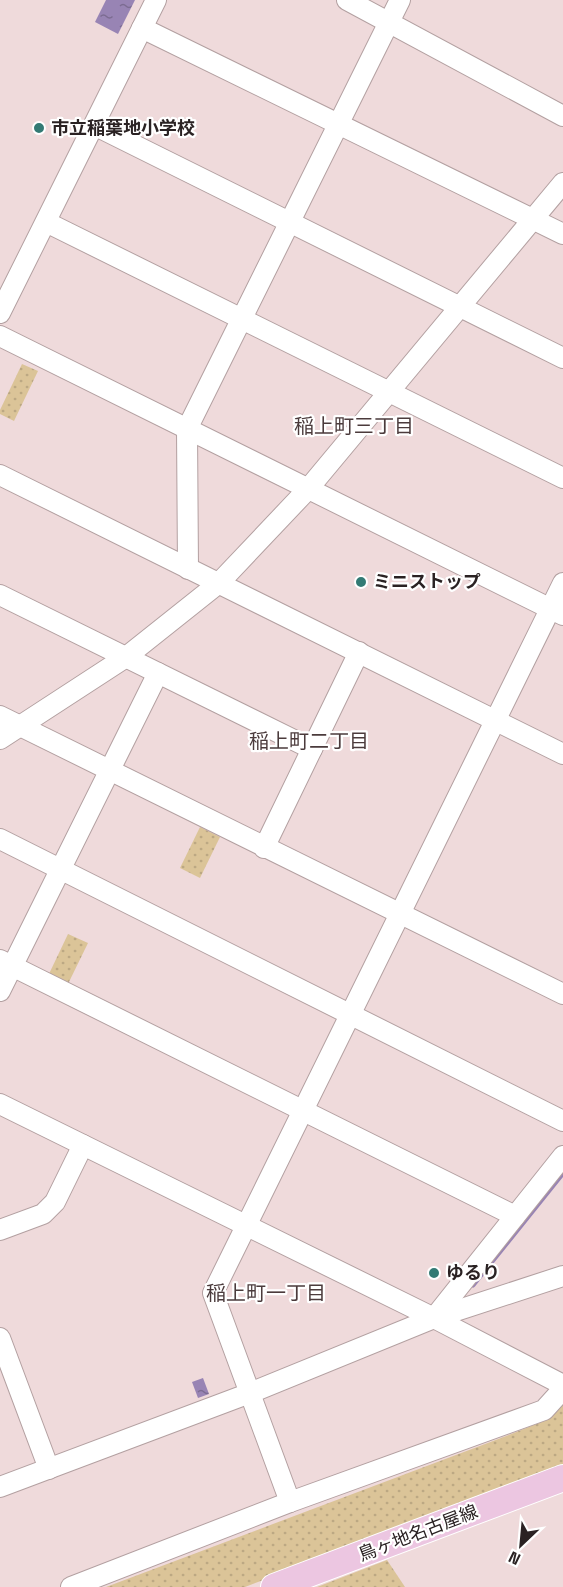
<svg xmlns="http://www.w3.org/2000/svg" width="563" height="1587" font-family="'Space Grotesk','Noto Sans JP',sans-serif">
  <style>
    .grass { fill: url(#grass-dots) }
    .water { fill: url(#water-ripples) }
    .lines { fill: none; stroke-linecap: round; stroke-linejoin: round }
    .stream { stroke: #9884b4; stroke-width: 5 }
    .minor-casing { stroke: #b3a0a1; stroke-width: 22 }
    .major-casing { stroke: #fff; stroke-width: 28 }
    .minor { stroke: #fff; stroke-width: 20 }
    .major { stroke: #ecc6e1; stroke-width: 26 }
    .poi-dot { fill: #337a74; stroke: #fff; stroke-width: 2 }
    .labels { text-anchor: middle; stroke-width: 4.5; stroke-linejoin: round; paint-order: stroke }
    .poi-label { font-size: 18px; font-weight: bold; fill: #2a2223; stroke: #fff; text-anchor: start }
    .street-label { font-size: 18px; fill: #2a2223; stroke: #fff }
    .neighbourhood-label { font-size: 20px; fill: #4b3b3c; stroke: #fff }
  </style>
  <defs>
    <pattern id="grass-dots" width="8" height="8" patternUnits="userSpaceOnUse" patternTransform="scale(1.5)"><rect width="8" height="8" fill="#dbc498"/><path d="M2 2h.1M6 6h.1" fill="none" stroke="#bca883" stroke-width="1.8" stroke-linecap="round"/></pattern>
    <pattern id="water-ripples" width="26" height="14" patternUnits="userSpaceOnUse" patternTransform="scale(1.5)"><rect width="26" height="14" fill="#9884b4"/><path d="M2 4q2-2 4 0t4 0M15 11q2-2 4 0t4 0" fill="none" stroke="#7c6c92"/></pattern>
  </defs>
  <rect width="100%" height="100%" fill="#efdadb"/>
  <g class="grass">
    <path d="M22 364 38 371 14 421 0 414V410Z"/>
    <path d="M200 827 220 837 200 878 180 868Z"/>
    <path d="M68 934 88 943 67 986 48 976Z"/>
    <path d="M563 1404V1467L245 1587H106L501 1438 549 1419Z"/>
    <path d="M387 1560 405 1587H317Z"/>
  </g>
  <g class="water">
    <path d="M106 0H135L118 34 95 22Z"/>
    <path d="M203 1378 209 1394 198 1398 192 1382Z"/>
  </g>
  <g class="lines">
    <path class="stream" d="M473 1285 563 1173"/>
    <defs>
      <g id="minor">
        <path d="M347 0 563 116"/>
        <path d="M142 28 563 234"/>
        <path d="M94 125 563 358"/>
        <path d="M46 222 563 478"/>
        <path d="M0 313 156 0"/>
        <path d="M0 336 563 615"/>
        <path d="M0 475 563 754"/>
        <path d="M188 569 187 429 400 0"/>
        <path d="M0 595 312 749"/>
        <path d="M0 716 563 994"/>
        <path d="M0 739 126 657 219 583 308 489 563 183"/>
        <path d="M0 839 563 1121"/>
        <path d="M264 848 359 652"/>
        <path d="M0 960 515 1216"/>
        <path d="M0 991 158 673"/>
        <path d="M0 1104 434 1318 563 1385"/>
        <path d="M0 1230 43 1214 55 1202 83 1145"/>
        <path d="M434 1318 563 1156"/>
        <path d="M0 1338 49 1469"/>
        <path d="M0 1487 250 1393 434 1318 563 1276"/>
        <path d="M290 1502 213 1293 563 583"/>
        <path d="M71 1587 290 1502 544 1410 563 1389"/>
      </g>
      <path id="major" d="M274 1587 563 1478"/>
    </defs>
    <use href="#minor" class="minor-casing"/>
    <use href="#major" class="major-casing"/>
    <use href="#minor" class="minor"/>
    <use href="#major" class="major"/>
  </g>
  <g class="poi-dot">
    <circle cx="39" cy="128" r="6"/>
    <circle cx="361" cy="582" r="6"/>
    <circle cx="434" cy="1273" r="6"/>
  </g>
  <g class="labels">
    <g class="poi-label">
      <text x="51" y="134">市立稲葉地小学校</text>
      <text x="373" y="588">ミニストップ</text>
      <text x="446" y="1279">ゆるり</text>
    </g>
    <g class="street-label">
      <text transform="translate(418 1533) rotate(-21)" y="6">鳥ヶ地名古屋線</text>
    </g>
    <g class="neighbourhood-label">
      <text x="354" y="433">稲上町三丁目</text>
      <text x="309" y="748">稲上町二丁目</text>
      <text x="266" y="1300">稲上町一丁目</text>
    </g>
  </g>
  <g transform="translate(521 1545) rotate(206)" stroke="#ffffff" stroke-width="4.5" paint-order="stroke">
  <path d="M0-4.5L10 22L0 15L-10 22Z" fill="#2a2223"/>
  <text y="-9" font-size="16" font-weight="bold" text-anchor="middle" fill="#2a2223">N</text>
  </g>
</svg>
